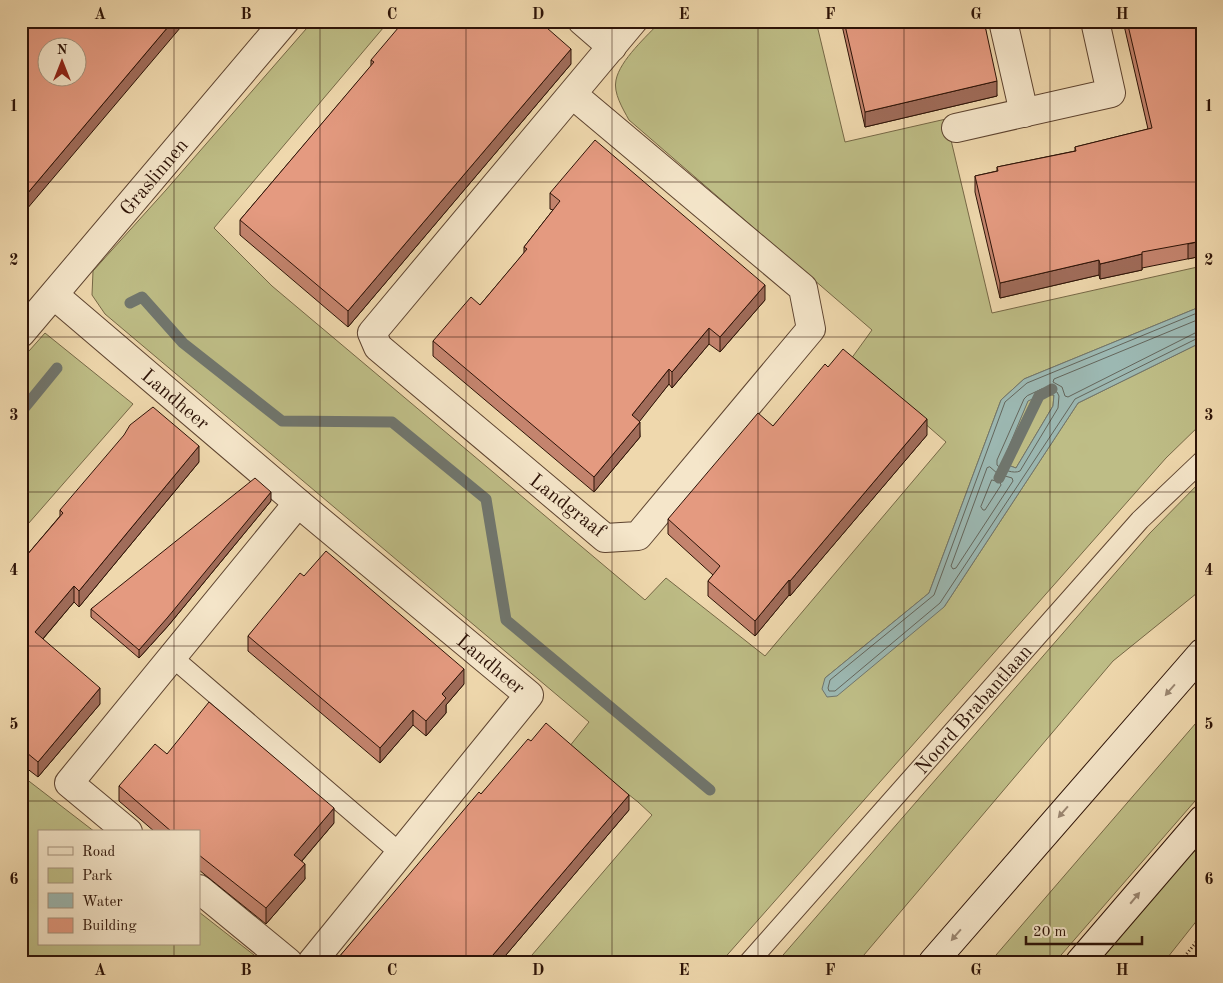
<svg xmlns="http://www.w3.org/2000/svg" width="1223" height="983" font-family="'Old Standard TT',serif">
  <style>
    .green { fill: #bebd86; stroke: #766846 }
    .water { fill: #9cb8b2; stroke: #70766e; fill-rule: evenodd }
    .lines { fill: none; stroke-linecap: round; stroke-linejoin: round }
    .shore { stroke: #64665c; stroke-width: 1 }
    .stream { stroke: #70766e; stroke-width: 11 }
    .lane-casing { stroke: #5e4430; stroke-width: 21 }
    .street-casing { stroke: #5e4430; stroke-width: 30 }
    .secondary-casing { stroke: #2d1307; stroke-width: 30 }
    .path { stroke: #2d1307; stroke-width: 3; stroke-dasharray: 1 2.5; stroke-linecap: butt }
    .lane { stroke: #f5e6ca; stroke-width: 19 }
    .street { stroke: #f5e6ca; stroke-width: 28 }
    .secondary { stroke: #f5e6ca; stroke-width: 28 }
    .wall { fill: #c4846e; stroke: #2d1307 }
    .shaded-wall { fill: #a06c5a; stroke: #2d1307 }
    .building { fill: #e49a80; stroke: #2d1307; fill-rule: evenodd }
    .oneway { fill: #9b8772 }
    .grid { fill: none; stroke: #2d1307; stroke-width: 1; stroke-opacity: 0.55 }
    .labels { text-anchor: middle; stroke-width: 5; stroke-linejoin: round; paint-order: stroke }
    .street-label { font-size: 20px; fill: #2d1307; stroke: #f5e6ca }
    .neatline { fill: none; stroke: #2d1307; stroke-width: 2 }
    .grid-label { font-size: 16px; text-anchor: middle; font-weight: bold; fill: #2d1307 }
  </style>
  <rect width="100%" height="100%" fill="#efd8ad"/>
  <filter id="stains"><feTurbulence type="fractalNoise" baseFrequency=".004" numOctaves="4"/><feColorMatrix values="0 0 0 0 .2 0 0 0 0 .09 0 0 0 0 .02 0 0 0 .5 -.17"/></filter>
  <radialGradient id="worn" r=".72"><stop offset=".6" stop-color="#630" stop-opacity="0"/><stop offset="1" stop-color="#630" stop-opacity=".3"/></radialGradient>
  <g class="green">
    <path d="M313 21H389L214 228 272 286 645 600 666 578 765 656 946 442 851 359 872 330 629 120C623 109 613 93 616 80 620 60 647 36 661 21H816L845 142 946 119 992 313 1202 266V306L1024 379 1001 400 929 593 825 678 944 607 1078 403 1202 342V423L1166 458 721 962H526L652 815 638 802 569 747 589 722 105 314 92 295 93 271 166 190Z"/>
    <path d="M45 333 133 404 21 532V360Z"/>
    <path d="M1044 394 1054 395 1053 406 1016 468 1002 463 1028 400Z"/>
    <path d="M1202 480V589L1113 661 858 962H777L1150 533Z"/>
    <path d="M1202 716V793L1055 962H990Z"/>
    <path d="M21 775 95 832H39V944H199V912L263 962H21Z"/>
    <path d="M1202 840V914L1164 962H1099Z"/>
  </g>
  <path class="water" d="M1202 306V342L1078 403 944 607 837 696 827 697 822 689 825 678 929 593 1001 400 1024 379ZM1044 394 1054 395 1053 406 1016 468 1002 463 1028 401Z"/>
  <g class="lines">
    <g class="shore">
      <path d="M1202 311 1027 383 1005 402 934 595 830 680 828 688 829 691H835L940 603 1075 399 1198 338H1202"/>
      <path d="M1202 318 1054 379 1053 382 1062 387 1065 396 1068 397 1195 333 1202 332"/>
      <path d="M1042 389 1053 390 1057 392 1059 396 1058 408 1020 471C1014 474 1002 470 997 465V460L1024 399 1027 396Z"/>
      <path d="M990 467 998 474 1012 478 1013 481 956 568 953 569 951 566 987 468Z"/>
      <path d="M992 480 1000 482 1001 485 985 510H983L981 507Z"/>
    </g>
    <g class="stream">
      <path d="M130 303 142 297 183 343 282 421 392 422 486 499 506 620 710 790"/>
      <path d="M21 412 57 368"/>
      <path d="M999 478 1039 396 1052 389"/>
    </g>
    <defs>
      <g id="lane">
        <path d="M172 657 400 853"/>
        <path id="s1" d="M749 962 1140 520 1202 461"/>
      </g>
      <g id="street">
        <path d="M582 21 612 47"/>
        <path d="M1003 21 1024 113"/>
        <path d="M572 94 803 288 811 329 638 536 605 538 378 347 372 333 633 21"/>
        <path d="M956 128 1111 93 1095 21"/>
        <path id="s2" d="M54 295 298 503 529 695 312 962"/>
        <path id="s3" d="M21 333 285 21"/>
        <path d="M128 832 69 783 298 503"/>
        <path d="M199 889 288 962"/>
      </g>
      <g id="secondary">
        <path d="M933 962 1202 653"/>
        <path d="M1080 962 1202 820"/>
      </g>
    </defs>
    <use href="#lane" class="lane-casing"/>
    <use href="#street" class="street-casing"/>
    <use href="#secondary" class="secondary-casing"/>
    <path class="path" d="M1180 962 1202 935"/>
    <use href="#lane" class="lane"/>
    <use href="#street" class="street"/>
    <use href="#secondary" class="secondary"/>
  </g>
  <g class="wall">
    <path d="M841 21H984L997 96 865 127Z"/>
    <path d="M1123 21H1202V256L1142 268V270L1100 279 1099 275 1000 298 975 192V176L997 171V167L1075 151V147L1148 129Z"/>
    <path d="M371 60 571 64 348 327 240 235V220L371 66Z"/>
    <path d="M550 193 765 300 720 352 709 344 672 388 669 384 639 421 640 437 594 492 433 356V341L480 305 524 253V247L553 210 550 209Z"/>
    <path d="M828 367 927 435 790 596 789 595 755 636 708 596V581L713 575 668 534V519L773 426Z"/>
    <path d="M199 462 79 607 74 602 43 639 100 704 38 777 21 764V562L60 516V510Z"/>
    <path d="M271 501 168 626 139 658 91 617V609Z"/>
    <path d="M304 576 464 684 446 705V713L426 736 413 725 380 763 248 651V636Z"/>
    <path d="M531 741 629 810 500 962H339V957L481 794Z"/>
    <path d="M167 754 334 823 302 861 305 879 266 924 199 870V832H155L119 801V786Z"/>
  </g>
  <g class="shaded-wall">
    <path d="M173 21H186L21 216V201Z"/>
    <path d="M571 49V64L348 327V311Z"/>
    <path d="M997 81V96L865 127V112Z"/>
    <path d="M1202 241V256L1188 259V244Z"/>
    <path d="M1142 254V270L1100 279V264Z"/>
    <path d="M1099 260V275L1000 298V283Z"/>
    <path d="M765 285V300L720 352V337Z"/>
    <path d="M709 328V344L672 388V372Z"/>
    <path d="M669 369V384L632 431V415Z"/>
    <path d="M927 419V435L790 596V581Z"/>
    <path d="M640 422V437L594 492V477Z"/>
    <path d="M199 446V462L79 607V591Z"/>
    <path d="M271 492V501L168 626 139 658V650Z"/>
    <path d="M789 580V595L755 636V621Z"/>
    <path d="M74 586V602L35 648V632Z"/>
    <path d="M464 669V684L446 705V713L426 736V721L442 694Z"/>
    <path d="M100 688V704L38 777V762Z"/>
    <path d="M413 710V725L380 763V748Z"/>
    <path d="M629 795V810L500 962H487Z"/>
    <path d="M334 808V823L294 870V855Z"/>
    <path d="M305 864V879L266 924V908Z"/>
  </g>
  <g class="building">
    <path d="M22 21H173L21 201V22ZM48 48H78V78H48Z"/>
    <path d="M404 21H539L571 49 348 311 240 220 374 62 371 60Z"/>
    <path d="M844 21H984L997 81 865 112Z"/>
    <path d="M1127 21H1202V241L1142 252V254L1100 264 1099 260 1000 283 975 176 998 171 997 167 1076 151 1075 147 1152 128Z"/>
    <path d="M595 140 765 285 720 337 709 328 672 372 669 369 632 415 640 422 594 477 433 341 471 297 480 305 527 249 524 247 560 201 550 193Z"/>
    <path d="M843 349 927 419 790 581 789 580 755 621 708 581 720 566 668 519 758 413 773 426 825 364 828 367Z"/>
    <path d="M153 407 199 446 79 591 74 586 35 632 100 688 38 762 21 748V562L63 513 60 510 124 435 130 425Z"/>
    <path d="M255 478 271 492 168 617 139 650 91 609Z"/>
    <path d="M326 551 464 669 442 694 446 698 426 721 413 710 380 748 248 636 300 573 304 576Z"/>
    <path d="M209 702 334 808 294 855 305 864 266 908 199 855V832H172L119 786 155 744 167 754Z"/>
    <path d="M546 723 629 795 487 962H345L339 957 479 792 481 794 528 739 531 741Z"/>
  </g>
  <defs><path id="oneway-solid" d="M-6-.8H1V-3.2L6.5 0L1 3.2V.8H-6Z" transform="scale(1.25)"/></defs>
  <g class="oneway">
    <use href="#oneway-solid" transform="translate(1170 690) rotate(131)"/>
    <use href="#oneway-solid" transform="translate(1063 812) rotate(131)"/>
    <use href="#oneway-solid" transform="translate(1135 898) rotate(-50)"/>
    <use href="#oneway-solid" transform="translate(956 935) rotate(131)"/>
  </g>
  <path class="grid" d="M174 21V832M320 21V962M466 21V962M612 21V962M758 21V962M904 21V962M1050 21V962M21 182H1202M21 337H1202M21 492H1202M21 646H1202M21 801H1202M174 944V962"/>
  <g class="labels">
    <g class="street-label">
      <text dy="7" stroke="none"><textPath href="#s3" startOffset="205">Graslinnen</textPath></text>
      <text dy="7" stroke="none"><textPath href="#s2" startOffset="160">Landheer</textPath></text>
      <text transform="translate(568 505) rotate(38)" y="7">Landgraaf</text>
      <text dy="7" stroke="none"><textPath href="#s2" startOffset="572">Landheer</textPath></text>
      <text dy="7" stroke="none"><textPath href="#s1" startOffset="338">Noord Brabantlaan</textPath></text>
    </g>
  </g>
  <rect width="1223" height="983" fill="none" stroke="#efd8ad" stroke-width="55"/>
  <rect x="38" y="830" width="162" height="115" fill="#f5e6ca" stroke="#a5927c"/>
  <rect x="48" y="847" width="25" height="8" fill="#f5e6ca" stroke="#a5927c"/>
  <text x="82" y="856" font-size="15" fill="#2d1307">Road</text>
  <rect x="48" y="868" width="25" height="15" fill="#bebd86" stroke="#a5927c"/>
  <text x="82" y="880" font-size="15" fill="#2d1307">Park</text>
  <rect x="48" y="893" width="25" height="15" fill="#9cb8b2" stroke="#a5927c"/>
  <text x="82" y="906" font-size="15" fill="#2d1307">Water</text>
  <rect x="48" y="918" width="25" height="15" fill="#e49a80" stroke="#a5927c"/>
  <text x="82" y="930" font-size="15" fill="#2d1307">Building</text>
  <g transform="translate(62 62)"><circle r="24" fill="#f5e6ca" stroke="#a5927c"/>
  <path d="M0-4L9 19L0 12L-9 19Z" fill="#8f2418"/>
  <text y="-8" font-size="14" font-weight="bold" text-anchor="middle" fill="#2d1307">N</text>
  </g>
  <path d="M1026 936v8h116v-8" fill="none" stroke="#2d1307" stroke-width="2.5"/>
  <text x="1033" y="936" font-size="15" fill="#2d1307" stroke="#f5e6ca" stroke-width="4" paint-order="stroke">20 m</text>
  <rect x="28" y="28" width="1168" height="928" class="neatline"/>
  <g class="grid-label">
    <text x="100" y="19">A</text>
    <text x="246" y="19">B</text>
    <text x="392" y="19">C</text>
    <text x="538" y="19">D</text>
    <text x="684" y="19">E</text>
    <text x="830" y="19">F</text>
    <text x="976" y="19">G</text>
    <text x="1122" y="19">H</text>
    <text x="14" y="111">1</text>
    <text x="1209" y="111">1</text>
    <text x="14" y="265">2</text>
    <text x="1209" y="265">2</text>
    <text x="14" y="420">3</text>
    <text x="1209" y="420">3</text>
    <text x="14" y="575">4</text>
    <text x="1209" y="575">4</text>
    <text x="14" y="729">5</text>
    <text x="1209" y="729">5</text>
    <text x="14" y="884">6</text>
    <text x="1209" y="884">6</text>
    <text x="100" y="975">A</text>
    <text x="246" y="975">B</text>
    <text x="392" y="975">C</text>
    <text x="538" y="975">D</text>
    <text x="684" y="975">E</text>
    <text x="830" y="975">F</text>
    <text x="976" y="975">G</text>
    <text x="1122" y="975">H</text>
  </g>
  <rect width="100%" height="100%" filter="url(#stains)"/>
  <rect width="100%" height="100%" fill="url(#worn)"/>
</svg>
